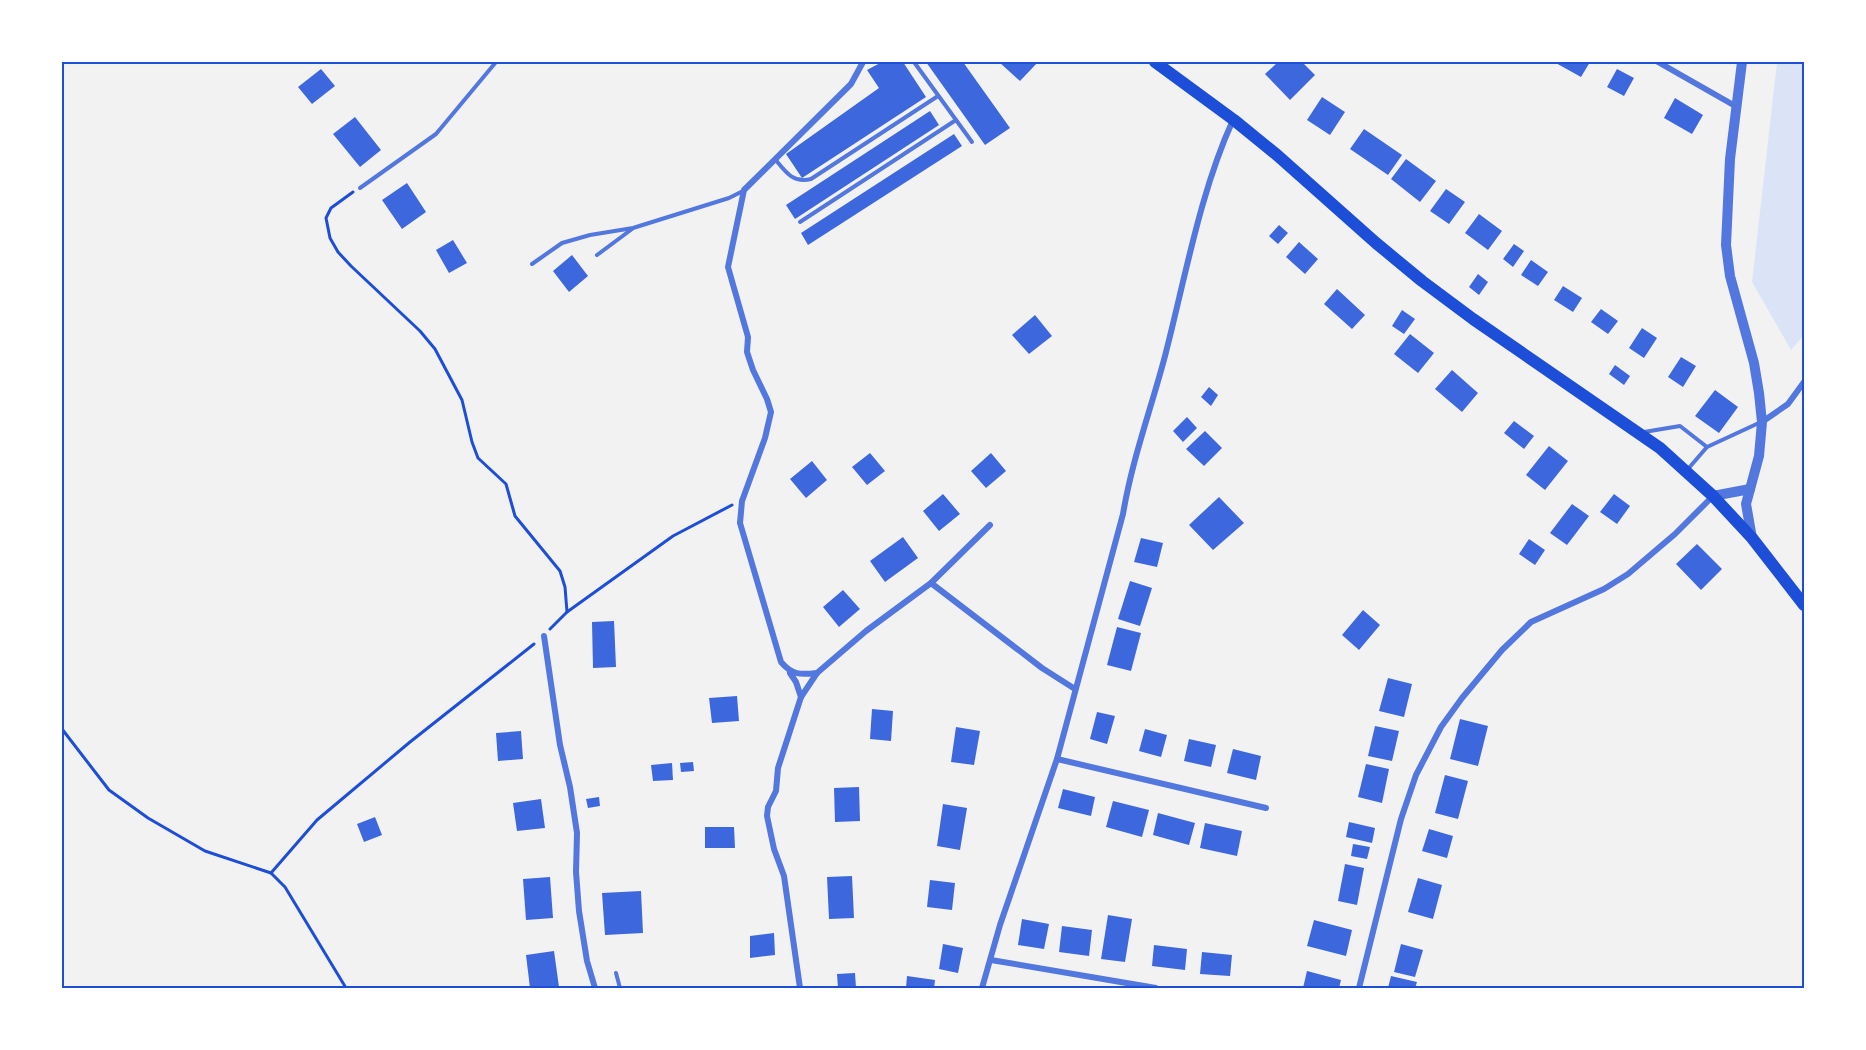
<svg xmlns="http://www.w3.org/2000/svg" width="1866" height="1050" font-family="Georgia,serif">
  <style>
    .green { fill: #dbe4f7 }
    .building { fill: #3d67dc }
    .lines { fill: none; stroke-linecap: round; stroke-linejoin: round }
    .path { stroke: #1d4ed8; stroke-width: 3 }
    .service { stroke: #5277de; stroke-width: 4 }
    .minor { stroke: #5277de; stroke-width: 6 }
    .tertiary { stroke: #5277de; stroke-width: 10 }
    .secondary { stroke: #1d4ed8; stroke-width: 12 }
    .neatline { fill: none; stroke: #1d4ed8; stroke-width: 2 }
  </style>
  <rect width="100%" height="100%" fill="#f2f2f2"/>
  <path class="green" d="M1777 62H1804V335L1791 350 1752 282Z"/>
  <g class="building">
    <path d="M882 62H903L926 97 802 178 786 154 879 88 867 70Z"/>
    <path d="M926 62H963L1010 128 985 145Z"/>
    <path d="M999 62H1038L1020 81Z"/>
    <path d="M1278 62H1302L1315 75 1290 100 1265 74Z"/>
    <path d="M1554 62H1590L1581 77Z"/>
    <path d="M321 69 335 86 312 104 298 87Z"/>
    <path d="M1617 69 1634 78 1624 96 1607 87Z"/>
    <path d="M1322 97 1345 112 1330 135 1307 120Z"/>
    <path d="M1675 98 1703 115 1692 134 1664 118Z"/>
    <path d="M930 111 939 125 795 219 786 205Z"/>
    <path d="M355 117 381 150 360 167 333 134Z"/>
    <path d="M1364 129 1402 155 1388 175 1350 149Z"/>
    <path d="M954 134 962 146 808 245 801 233Z"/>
    <path d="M1406 159 1436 181 1420 202 1391 179Z"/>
    <path d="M407 183 426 212 402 229 382 200Z"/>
    <path d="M1446 189 1465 202 1449 224 1430 211Z"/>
    <path d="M1479 214 1502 231 1488 250 1465 233Z"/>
    <path d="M1279 225 1288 233 1278 244 1269 236Z"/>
    <path d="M453 240 467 263 449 273 436 250Z"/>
    <path d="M1299 242 1318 259 1305 274 1286 257Z"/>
    <path d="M1514 244 1524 251 1513 267 1503 259Z"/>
    <path d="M572 255 588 276 569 292 553 271Z"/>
    <path d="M1531 260 1548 272 1538 286 1521 275Z"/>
    <path d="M1478 274 1488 282 1479 295 1469 287Z"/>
    <path d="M1563 286 1582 298 1573 312 1554 300Z"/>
    <path d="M1337 289 1365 315 1352 329 1324 304Z"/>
    <path d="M1601 309 1618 321 1608 334 1591 322Z"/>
    <path d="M1402 310 1415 319 1404 334 1392 326Z"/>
    <path d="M1035 315 1052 336 1029 354 1012 335Z"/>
    <path d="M1642 328 1657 338 1644 358 1629 348Z"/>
    <path d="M1410 334 1434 353 1418 373 1394 354Z"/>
    <path d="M1681 357 1696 366 1683 387 1668 377Z"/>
    <path d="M1615 365 1630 376 1624 385 1609 374Z"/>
    <path d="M1452 370 1478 393 1462 412 1435 389Z"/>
    <path d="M1209 387 1218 395 1211 406 1201 397Z"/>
    <path d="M1715 390 1738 407 1719 433 1695 416Z"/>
    <path d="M1187 417 1197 428 1183 442 1173 431Z"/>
    <path d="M1514 421 1534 436 1524 449 1504 433Z"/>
    <path d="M1205 431 1222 448 1204 466 1186 449Z"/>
    <path d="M1549 446 1568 461 1545 490 1526 475Z"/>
    <path d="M870 453 885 471 867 485 852 467Z"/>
    <path d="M991 453 1006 471 986 488 971 471Z"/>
    <path d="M812 461 827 480 806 498 790 479Z"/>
    <path d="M943 494 960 514 939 531 923 511Z"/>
    <path d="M1614 494 1630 506 1617 524 1600 512Z"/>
    <path d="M1219 497 1244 523 1213 550 1189 525Z"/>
    <path d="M1572 504 1589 516 1567 545 1550 533Z"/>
    <path d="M903 537 918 558 885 582 870 561Z"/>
    <path d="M1141 538 1163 543 1157 567 1134 562Z"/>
    <path d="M1529 539 1545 550 1535 565 1519 554Z"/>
    <path d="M1697 544 1722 569 1701 590 1676 564Z"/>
    <path d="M1130 581 1152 588 1140 626 1118 619Z"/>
    <path d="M843 590 860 609 839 627 823 607Z"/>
    <path d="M1363 610 1380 625 1359 650 1342 635Z"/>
    <path d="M614 621 616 667 593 668 592 622Z"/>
    <path d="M1117 627 1141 633 1131 671 1107 665Z"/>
    <path d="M1388 678 1412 684 1404 717 1379 711Z"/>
    <path d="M737 696 739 721 712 723 709 698Z"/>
    <path d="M872 709 893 711 891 741 870 739Z"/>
    <path d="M1097 712 1115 716 1107 744 1090 739Z"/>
    <path d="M1460 719 1488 726 1478 766 1450 759Z"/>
    <path d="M1375 726 1399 731 1392 761 1368 756Z"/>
    <path d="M956 727 980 731 974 765 951 762Z"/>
    <path d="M1145 729 1167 735 1161 757 1139 751Z"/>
    <path d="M521 731 523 759 498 761 496 733Z"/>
    <path d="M1189 739 1216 745 1211 767 1184 761Z"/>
    <path d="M1233 749 1261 756 1256 780 1227 773Z"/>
    <path d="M693 762 694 771 681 772 680 763Z"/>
    <path d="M672 763 673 780 653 781 651 765Z"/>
    <path d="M1366 764 1389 769 1382 803 1358 797Z"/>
    <path d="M1445 775 1468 781 1458 819 1435 813Z"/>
    <path d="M859 787 860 821 835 822 834 788Z"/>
    <path d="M1063 789 1095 797 1091 816 1058 808Z"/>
    <path d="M599 797 600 806 588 808 586 799Z"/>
    <path d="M541 799 545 828 517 831 513 803Z"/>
    <path d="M1113 801 1149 810 1142 837 1106 827Z"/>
    <path d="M943 804 967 808 960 850 937 846Z"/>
    <path d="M1158 813 1195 823 1189 845 1153 835Z"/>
    <path d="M375 817 382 835 364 842 357 824Z"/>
    <path d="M1349 822 1375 828 1372 843 1346 837Z"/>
    <path d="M1205 823 1242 831 1237 856 1200 848Z"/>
    <path d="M705 827H734L735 848H705Z"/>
    <path d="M1429 829 1453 836 1447 858 1422 851Z"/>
    <path d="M1353 844 1370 847 1367 859 1351 856Z"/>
    <path d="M1345 864 1364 868 1357 905 1338 901Z"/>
    <path d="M852 876 854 918 829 919 827 877Z"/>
    <path d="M550 877 553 918 526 920 523 879Z"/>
    <path d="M1418 878 1442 885 1433 919 1408 912Z"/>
    <path d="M930 880 955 883 952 910 927 907Z"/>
    <path d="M641 891 643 933 605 935 602 893Z"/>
    <path d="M1108 915 1132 919 1125 962 1101 959Z"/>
    <path d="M1022 919 1049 924 1044 949 1018 945Z"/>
    <path d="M1314 920 1352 930 1346 956 1307 946Z"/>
    <path d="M1062 926 1092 930 1089 956 1059 952Z"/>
    <path d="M774 933 775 955 750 958V936Z"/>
    <path d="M943 944 963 948 958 973 939 969Z"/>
    <path d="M1401 944 1423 950 1415 977 1394 972Z"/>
    <path d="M1154 945 1187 949 1185 970 1152 966Z"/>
    <path d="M554 951 559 987 530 988 526 955Z"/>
    <path d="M1202 952 1232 955 1230 976 1200 974Z"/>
    <path d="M1307 971 1341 980 1339 988H1303Z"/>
    <path d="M855 973 856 988H838L837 974Z"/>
    <path d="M907 976 935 980 934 988H906Z"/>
    <path d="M1391 976 1417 982 1415 988H1388Z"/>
  </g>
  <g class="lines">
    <g class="path">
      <path d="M353 192 331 208 326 218 330 238 338 252 351 266 420 331 435 349 462 400 472 442 478 458 506 484 515 516 560 571 565 587 567 612"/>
      <path d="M550 629 567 612 673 536 732 505"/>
      <path d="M62 729 109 790 148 818 205 851 271 873 285 887 346 988"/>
      <path d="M271 873 317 820 410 742 534 644"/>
    </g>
    <g class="service">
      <path d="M914 62 972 142"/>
      <path d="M775 159C785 171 793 184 811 179L938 96"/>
      <path d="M360 188 436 134 496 62"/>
      <path d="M800 222 956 120"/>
      <path d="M597 255 632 229"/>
      <path d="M532 264 562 243 590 235 633 228 729 198 743 191"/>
      <path d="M1644 432 1680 426 1707 447 1761 422"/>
      <path d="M1688 469 1707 447"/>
      <path d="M616 973 620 988"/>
    </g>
    <g class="minor">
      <path d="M1658 62 1737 107"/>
      <path d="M1762 422 1788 404 1804 382"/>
      <path d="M931 583 1042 668 1075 689"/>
      <path d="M544 636 560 745 570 787 577 833 576 872 579 911 587 961 595 988"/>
      <path d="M790 673 796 682 801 697"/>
      <path d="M817 673C800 675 792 675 781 662L740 523 742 501 765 438 771 412 767 399 753 370 747 352 748 337 728 267 744 190 851 84 863 62"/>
      <path d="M1057 759 1266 808"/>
      <path d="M991 960 1156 988"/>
      <path d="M800 988 784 876 774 849 767 816 768 807 776 791 778 768 801 697 817 673 866 631 931 583 990 525"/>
      <path d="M982 988 1000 925 1057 759 1123 514C1132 460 1151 409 1165 356 1185 279 1200 192 1233 120"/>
      <path d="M1359 988 1401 819 1416 775 1441 727 1462 698 1502 650 1531 622 1604 589 1628 574 1675 534 1713 496"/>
    </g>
    <g class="tertiary">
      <path d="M1742 62 1730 159 1726 245 1730 276 1754 363 1759 393 1762 422 1759 456 1746 504 1752 538"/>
      <path d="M1713 496 1750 489"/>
    </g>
    <path class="secondary" d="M1155 62 1234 120 1277 155 1376 243 1422 281 1473 319 1660 448 1713 496 1752 538 1804 605"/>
  </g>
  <rect width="1866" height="1050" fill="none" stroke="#ffffff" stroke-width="126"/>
  <rect x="63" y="63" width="1740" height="924" class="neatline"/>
</svg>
